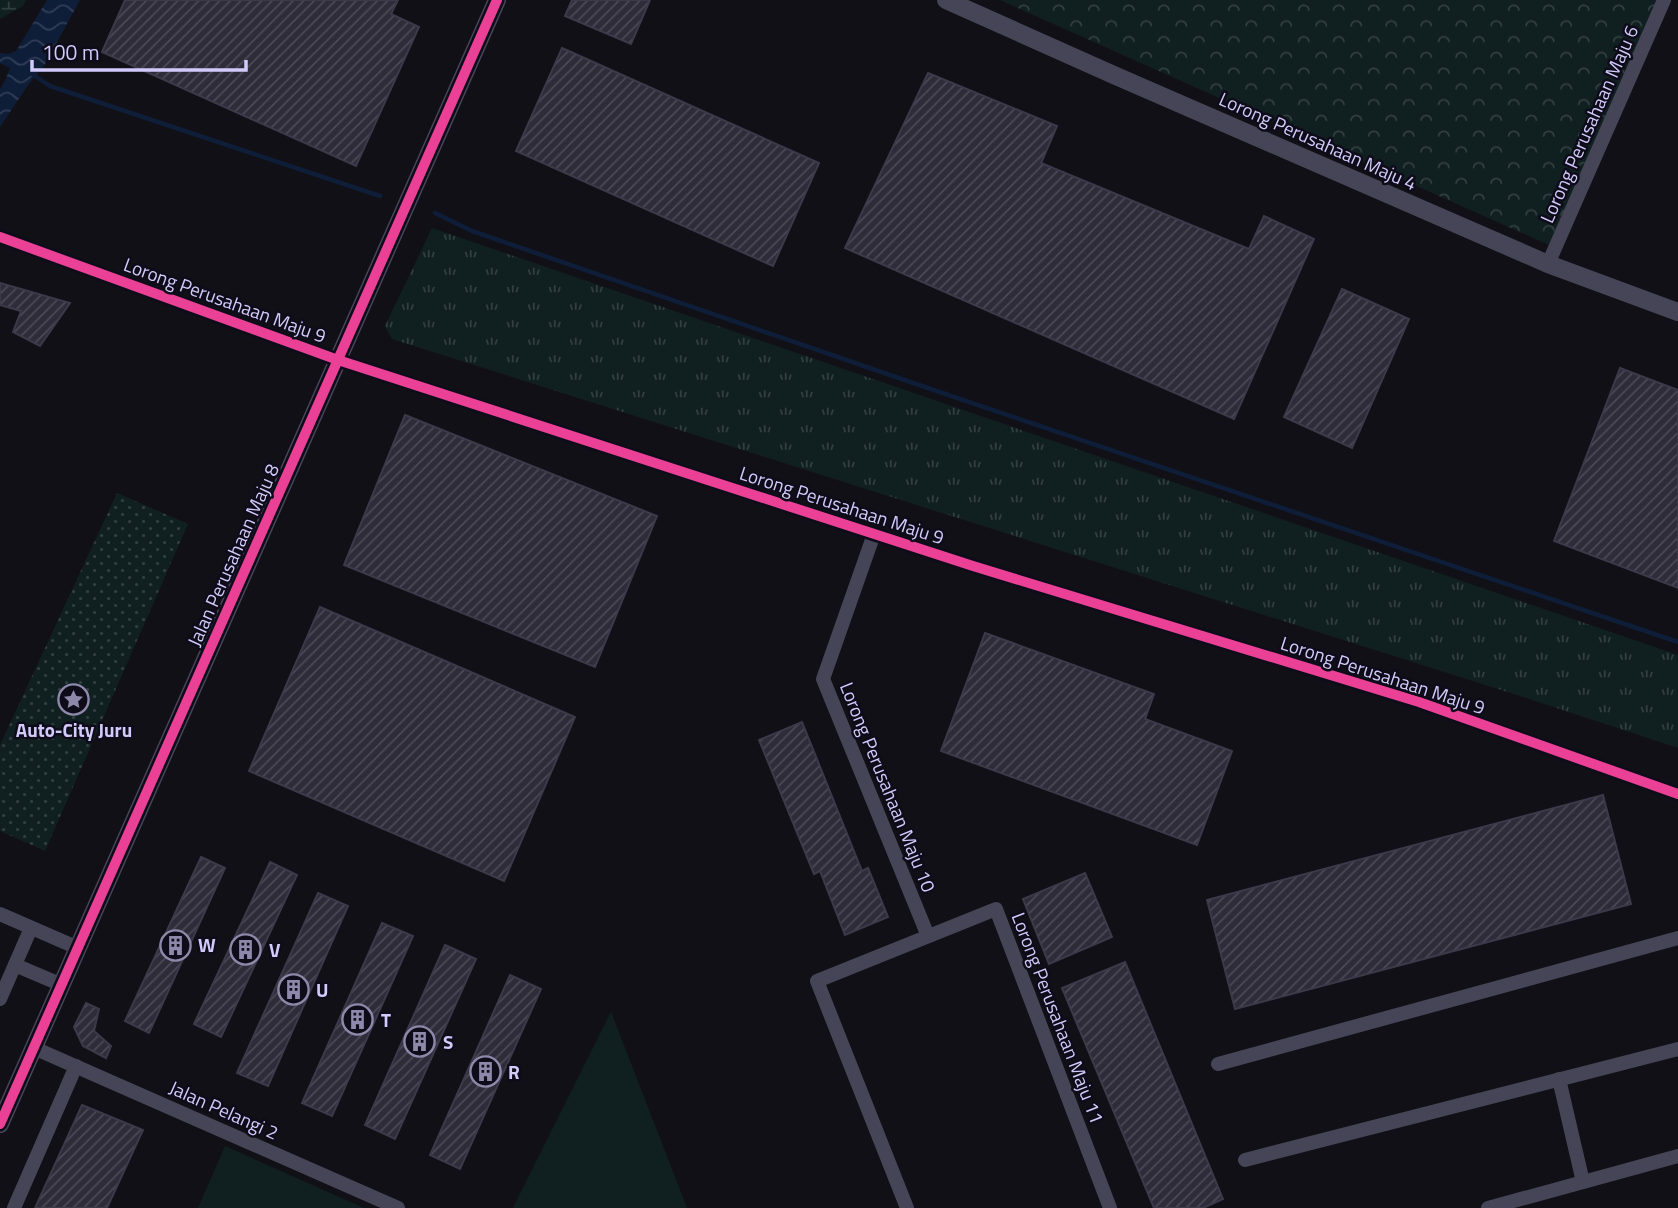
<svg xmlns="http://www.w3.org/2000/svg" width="1678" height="1208" font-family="'Titillium Web',sans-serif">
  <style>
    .grass { fill: url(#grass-tufts) }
    .forest { fill: url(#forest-crowns) }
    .wetland { fill: url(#wetland-marsh) }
    .park { fill: url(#park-dots) }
    .garden { fill: #102021 }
    .water { fill: url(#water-waves) }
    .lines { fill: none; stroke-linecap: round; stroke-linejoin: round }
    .stream { stroke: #0f1e38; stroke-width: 4.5 }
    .building { fill: url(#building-hatch); stroke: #3c3a4a; stroke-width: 2 }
    .minor { stroke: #464557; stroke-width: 14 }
    .tertiary { stroke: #464557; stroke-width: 18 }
    .cycleway-casing { stroke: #0f0c1a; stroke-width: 15 }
    .cycleway { stroke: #ea4096; stroke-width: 10 }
    .labels { text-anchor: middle; stroke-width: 5; stroke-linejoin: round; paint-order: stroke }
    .street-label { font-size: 19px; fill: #d1cafa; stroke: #0f0c1a }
    .poi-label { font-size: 19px; font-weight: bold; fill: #d1cafa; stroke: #0f0c1a; text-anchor: start }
  </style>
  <defs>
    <pattern id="grass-tufts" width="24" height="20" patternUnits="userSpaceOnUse" patternTransform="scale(1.75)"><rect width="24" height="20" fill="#102021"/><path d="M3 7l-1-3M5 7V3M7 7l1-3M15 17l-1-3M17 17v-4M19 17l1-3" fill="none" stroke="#323f42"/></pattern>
    <pattern id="forest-crowns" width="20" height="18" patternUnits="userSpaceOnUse" patternTransform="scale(1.75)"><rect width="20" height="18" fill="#102021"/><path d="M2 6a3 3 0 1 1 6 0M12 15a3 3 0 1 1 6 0" fill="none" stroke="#323f42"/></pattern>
    <pattern id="wetland-marsh" width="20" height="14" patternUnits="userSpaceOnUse" patternTransform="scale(1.75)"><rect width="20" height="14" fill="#102021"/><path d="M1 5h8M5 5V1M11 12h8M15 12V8" fill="none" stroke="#323f42"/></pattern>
    <pattern id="park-dots" width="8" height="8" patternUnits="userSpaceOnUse" patternTransform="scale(1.75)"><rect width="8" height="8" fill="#102021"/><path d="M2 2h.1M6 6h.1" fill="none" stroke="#323f42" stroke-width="1.8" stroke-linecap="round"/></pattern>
    <pattern id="water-waves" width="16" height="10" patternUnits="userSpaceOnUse" patternTransform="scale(1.75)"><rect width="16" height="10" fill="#0f1e38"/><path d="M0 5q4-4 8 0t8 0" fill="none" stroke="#313d56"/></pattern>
    <pattern id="building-hatch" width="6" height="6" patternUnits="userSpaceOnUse" patternTransform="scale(1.75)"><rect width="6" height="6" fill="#2f2c39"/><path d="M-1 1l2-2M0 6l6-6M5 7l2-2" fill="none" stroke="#4c4957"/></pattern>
  </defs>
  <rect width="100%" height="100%" fill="#111016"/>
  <path class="grass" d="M432 228 1678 655V748L1517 695 392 339 385 326Z"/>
  <path class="forest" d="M1000 0H1660L1549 245Z"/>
  <path class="wetland" d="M0 0H26L23 6 0 19Z"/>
  <path class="park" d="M117 493 188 524 45 851 0 831V745Z"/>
  <g class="garden">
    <path d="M611 1012 687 1208H513Z"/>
    <path d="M225 1146 364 1208H198Z"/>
  </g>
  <path class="water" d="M47 0H80L45 64 26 88 0 127V89L5 81 10 68 0 63V53L8 54 16 51Z"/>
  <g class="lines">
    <g class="stream">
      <path d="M32 74 50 86 380 196"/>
      <path d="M435 213 472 231 919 385 1678 642"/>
    </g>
  </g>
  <g class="building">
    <path d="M125 0H398L391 14 419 27 356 166 102 52Z"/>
    <path d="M572 0H650L631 44 565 16Z"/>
    <path d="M562 48 819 163 773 266 516 151Z"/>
    <path d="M928 73 1057 126 1041 163 1249 249 1264 216 1314 239 1234 419 845 248Z"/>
    <path d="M0 283 70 303 40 346 13 332 21 311 0 305Z"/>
    <path d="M1342 289 1409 319 1352 448 1284 417Z"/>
    <path d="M1620 368 1678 390V588L1554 541Z"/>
    <path d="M405 415 657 516 595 667 344 565Z"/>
    <path d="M320 607 575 717 504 881 249 771Z"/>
    <path d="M985 633 1154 694 1145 719 1232 751 1197 845 941 751Z"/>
    <path d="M802 722 862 871 868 868 888 917 845 935 820 871 814 874 759 740Z"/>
    <path d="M1603 795 1631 904 1235 1009 1207 900Z"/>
    <path d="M201 857 225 868 149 1033 125 1021Z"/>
    <path d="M270 862 297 875 221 1037 194 1024Z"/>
    <path d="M1085 873 1112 937 1049 964 1023 899Z"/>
    <path d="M318 893 348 906 268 1086 237 1073Z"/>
    <path d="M382 923 413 936 332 1116 302 1103Z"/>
    <path d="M445 945 476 959 395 1139 365 1125Z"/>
    <path d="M1125 962 1223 1199 1203 1208H1154L1062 988Z"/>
    <path d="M510 975 541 989 460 1169 430 1155Z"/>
    <path d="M86 1003 99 1009 94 1031 111 1046 106 1058 83 1046 74 1027Z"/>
    <path d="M82 1105 143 1130 107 1208H35Z"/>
  </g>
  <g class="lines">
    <g class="minor">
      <path d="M0 237 338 360 973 566 1419 702 1678 794"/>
      <path d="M1548 264 1664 0"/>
      <path d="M874 534 823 679 928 936"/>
      <path d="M0 914 78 948"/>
      <path d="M15 965 62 985"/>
      <path d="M0 999 31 928"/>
      <path d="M34 1048 398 1208"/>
      <path d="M1218 1064 1678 938"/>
      <path d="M1559 1079 1583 1182"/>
      <path d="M1245 1160 1678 1049"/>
      <path d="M14 1208 76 1066"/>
      <path d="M907 1208 817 981 996 909 1110 1208"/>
      <path d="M1488 1208 1678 1156"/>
    </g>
    <g class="tertiary">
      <path d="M946 0 1116 76 1548 264 1678 312"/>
      <path d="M0 1124 497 0"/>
    </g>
    <defs>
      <g id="cycleway">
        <path d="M0 237 338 360 973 566 1419 702 1678 794"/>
        <path d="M0 1124 497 0"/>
      </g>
    </defs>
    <use href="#cycleway" class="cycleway-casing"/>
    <use href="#cycleway" class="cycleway"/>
  </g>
  <defs>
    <symbol id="sight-ring" viewBox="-11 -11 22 22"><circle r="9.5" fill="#0f0c1a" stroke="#8e89aa" stroke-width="1.5"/><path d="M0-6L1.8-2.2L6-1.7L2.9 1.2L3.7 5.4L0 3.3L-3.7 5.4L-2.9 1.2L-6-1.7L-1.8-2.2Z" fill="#8e89aa"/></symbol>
    <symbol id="building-ring" viewBox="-11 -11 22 22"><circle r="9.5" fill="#0f0c1a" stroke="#8e89aa" stroke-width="1.5"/><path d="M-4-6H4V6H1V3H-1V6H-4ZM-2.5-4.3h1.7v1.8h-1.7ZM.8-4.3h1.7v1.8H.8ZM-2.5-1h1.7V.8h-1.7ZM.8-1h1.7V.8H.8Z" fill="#8e89aa"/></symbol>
  </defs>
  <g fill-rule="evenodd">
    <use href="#sight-ring" x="56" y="682" width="35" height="35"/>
    <use href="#building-ring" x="158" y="928" width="35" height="35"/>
    <use href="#building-ring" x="228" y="932" width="35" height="35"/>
    <use href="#building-ring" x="276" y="972" width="35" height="35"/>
    <use href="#building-ring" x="340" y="1002" width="35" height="35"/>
    <use href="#building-ring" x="402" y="1024" width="35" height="35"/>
    <use href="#building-ring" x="468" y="1054" width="35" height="35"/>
  </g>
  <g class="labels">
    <g class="street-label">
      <text transform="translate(1589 124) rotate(-66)" y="7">Lorong Perusahaan Maju 6</text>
      <text transform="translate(1318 141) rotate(24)" y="7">Lorong Perusahaan Maju 4</text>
      <text transform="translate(225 300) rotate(20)" y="7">Lorong Perusahaan Maju 9</text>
      <text transform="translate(842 505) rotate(18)" y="7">Lorong Perusahaan Maju 9</text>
      <text transform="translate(233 555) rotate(-66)" y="7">Jalan Perusahaan Maju 8</text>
      <text transform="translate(1383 675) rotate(18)" y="7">Lorong Perusahaan Maju 9</text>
      <text transform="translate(888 787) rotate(68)" y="7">Lorong Perusahaan Maju 10</text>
      <text transform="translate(1058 1018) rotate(69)" y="7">Lorong Perusahaan Maju 11</text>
      <text transform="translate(224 1110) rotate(24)" y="7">Jalan Pelangi 2</text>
    </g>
    <g class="poi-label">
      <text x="74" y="737" text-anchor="middle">Auto-City Juru</text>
      <text x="198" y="952">W</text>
      <text x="269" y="957">V</text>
      <text x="316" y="997">U</text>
      <text x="381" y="1027">T</text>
      <text x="443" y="1049">S</text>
      <text x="508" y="1079">R</text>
    </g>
  </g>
  <path d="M32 60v10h214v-10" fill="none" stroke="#d1cafa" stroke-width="3.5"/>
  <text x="42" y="60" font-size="21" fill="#d1cafa" stroke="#0f0c1a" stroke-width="5" paint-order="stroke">100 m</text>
</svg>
